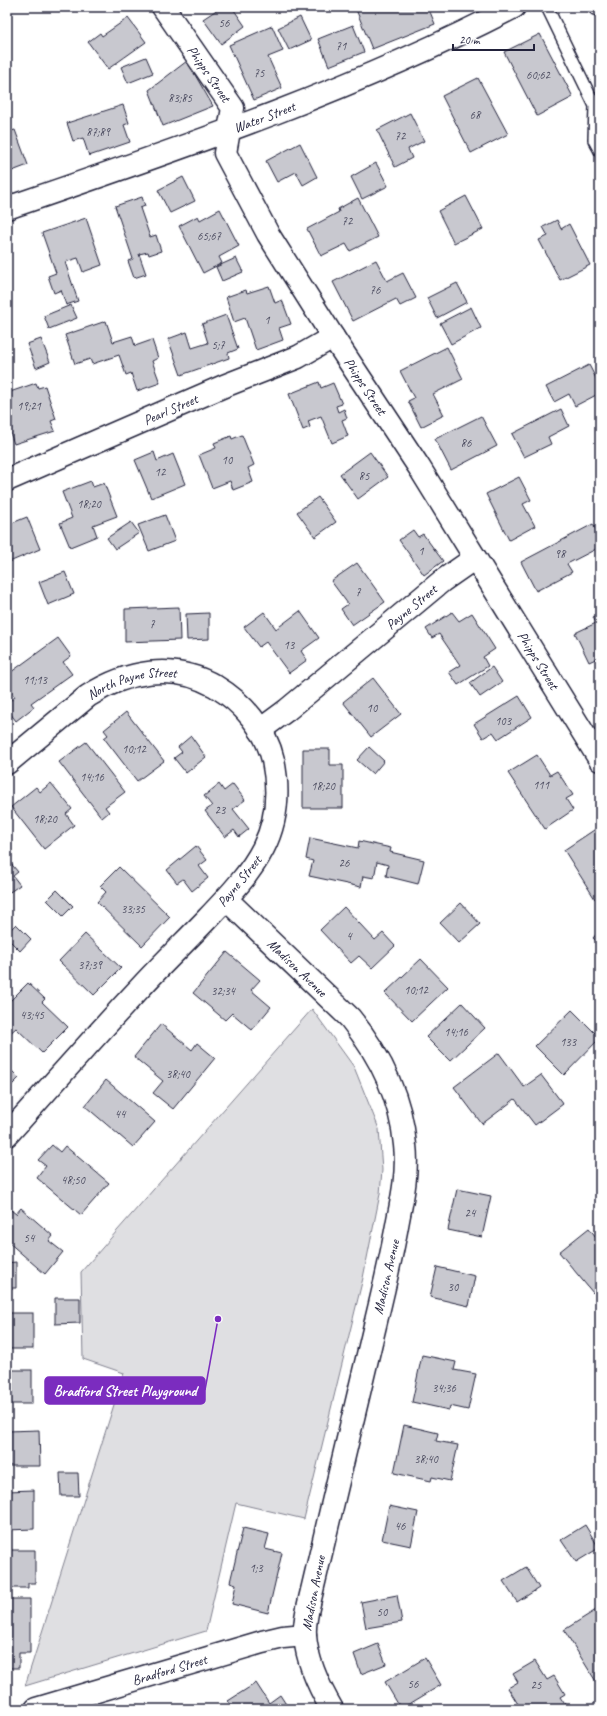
<svg xmlns="http://www.w3.org/2000/svg" width="607" height="1716" font-family="Caveat,sans-serif">
  <style>
    .green { fill: #dfdfe2; stroke: #80808e }
    .building { fill: #c8c8cf; stroke: #22223b }
    .lines { fill: none; stroke-linecap: round; stroke-linejoin: round }
    .service-casing { stroke: #22223b; stroke-width: 14 }
    .minor-casing { stroke: #22223b; stroke-width: 25 }
    .secondary-casing { stroke: #22223b; stroke-width: 25 }
    .service { stroke: #fff; stroke-width: 11 }
    .minor { stroke: #fff; stroke-width: 22 }
    .secondary { stroke: #fff; stroke-width: 22 }
    .labels { text-anchor: middle; stroke-width: 3; stroke-linejoin: round; paint-order: stroke }
    .number-label { font-size: 12px; fill: #4c4c60 }
    .street-label { font-size: 14px; fill: #22223b; stroke: #fff }
    .leader { fill: none; stroke: #7b2cbf; stroke-width: 1.5 }
    .callout-dot { fill: #7b2cbf; stroke: #fff; stroke-width: 1.5 }
    .callout { fill: #7b2cbf; stroke: #7b2cbf; stroke-width: 1.5 }
    .callout-label { font-size: 15px; text-anchor: middle; font-weight: bold; fill: #fff }
  </style>
  <rect width="100%" height="100%" fill="#fff"/>
  <filter id="ink" filterUnits="userSpaceOnUse"><feTurbulence type="fractalNoise" baseFrequency=".025" numOctaves="2"/><feDisplacementMap in="SourceGraphic" scale="8" xChannelSelector="R" yChannelSelector="G"/><feConvolveMatrix kernelMatrix="1 2 1 2 8 2 1 2 1" color-interpolation-filters="sRGB"/></filter>
  <g filter="url(#ink)">
    <path class="green" d="M312 1009 354 1067 379 1129 382 1170 380 1194 363 1278 304 1519 236 1503 206 1631 25 1686 124 1373 83 1359 81 1272Z"/>
    <g class="building">
      <path d="M221 7H232L245 26 221 44 203 19Z"/>
      <path d="M355 7H428L435 24 372 49Z"/>
      <path d="M300 17 311 40 289 50 278 28Z"/>
      <path d="M128 18 146 42 108 69 88 42 100 33 102 36Z"/>
      <path d="M353 25 364 52 329 66 318 39Z"/>
      <path d="M272 26 283 51 268 57 282 88 254 100 229 45Z"/>
      <path d="M540 34 573 97 537 116 504 52Z"/>
      <path d="M146 57 153 73 128 83 121 67Z"/>
      <path d="M187 61 213 106 163 126 149 90Z"/>
      <path d="M478 78 508 134 471 153 442 96Z"/>
      <path d="M123 105 129 123 124 125 130 142 89 156 83 138 73 141 67 123Z"/>
      <path d="M410 113 424 141 408 149 412 158 395 167 377 130Z"/>
      <path d="M15 130 28 165 7 173V132Z"/>
      <path d="M300 143 317 177 303 185 296 172 277 182 266 161Z"/>
      <path d="M376 163 388 186 362 199 351 177Z"/>
      <path d="M183 177 195 201 170 213 158 190Z"/>
      <path d="M466 196 483 229 454 243 438 211Z"/>
      <path d="M142 197 145 206 140 208 150 237 156 235 161 251 149 255 148 252 139 254 146 274 134 278 128 261 133 259 115 206Z"/>
      <path d="M358 198 378 237 350 251 346 244 321 256 307 229 339 212 338 209Z"/>
      <path d="M220 209 239 246 219 257 222 263 203 273 179 226 198 216 200 220Z"/>
      <path d="M86 218 102 265 83 272 78 258 65 262 78 301 66 305 61 290 54 293 48 276 56 273 42 233Z"/>
      <path d="M557 220 561 229 569 224 590 265 560 280 539 240 548 236 543 227Z"/>
      <path d="M236 258 243 272 222 281 216 267Z"/>
      <path d="M376 260 387 281 403 273 416 298 400 306 396 299 353 321 333 282Z"/>
      <path d="M457 283 467 302 437 318 427 298Z"/>
      <path d="M269 286 275 303 282 300 291 324 279 328 283 340 256 350 245 318 234 322 226 297 246 290 247 293Z"/>
      <path d="M71 305 77 318 49 329 44 316Z"/>
      <path d="M471 307 481 328 451 344 440 323Z"/>
      <path d="M226 315 238 349 228 353 229 358 181 375 168 339 187 332 192 348 208 343 202 324Z"/>
      <path d="M106 321 113 342 132 336 135 346 152 340 158 358 152 361 160 383 137 391 131 373 126 375 119 355 92 364 90 359 75 364 65 335Z"/>
      <path d="M41 339 50 362 36 368 27 344Z"/>
      <path d="M447 347 463 379 433 394 444 415 421 427 408 401 414 398 400 371Z"/>
      <path d="M589 365 600 386V393L575 406 569 394 554 402 546 387Z"/>
      <path d="M319 382 321 388 333 383 342 404 336 406 338 412 344 409 347 418 342 420 348 436 332 443 321 416 308 421 310 427 303 430 289 394Z"/>
      <path d="M36 383 38 388 45 386 56 419 51 421 55 431 14 444 7 424V393Z"/>
      <path d="M561 409 569 426 548 437 551 444 524 457 512 434Z"/>
      <path d="M481 416 497 446 451 470 435 439Z"/>
      <path d="M242 435 254 465 248 468 253 482 233 490 230 481 212 488 199 455 216 448 214 443 231 436 232 439Z"/>
      <path d="M154 452 157 461 173 454 185 484 151 498 135 460Z"/>
      <path d="M370 452 388 477 358 499 340 474Z"/>
      <path d="M519 477 531 500 523 504 535 526 509 540 486 494Z"/>
      <path d="M91 481 93 487 104 483 117 516 93 525 97 536 70 547 60 523 72 518 62 492Z"/>
      <path d="M318 497 336 522 315 537 297 512Z"/>
      <path d="M165 515 175 541 149 551 138 525Z"/>
      <path d="M27 517 40 549 7 563V525Z"/>
      <path d="M131 522 139 533 115 549 107 538Z"/>
      <path d="M593 524 600 537V547L567 564 572 572 536 591 521 562Z"/>
      <path d="M413 530 418 537 423 534 443 561 424 575 399 540Z"/>
      <path d="M357 563 385 602 352 625 341 609 348 604 331 581Z"/>
      <path d="M65 572 74 594 48 605 39 582Z"/>
      <path d="M179 607 180 640 125 642V609Z"/>
      <path d="M300 611 319 638 301 651 307 660 289 673 266 642 259 647 244 627 264 612 276 629Z"/>
      <path d="M452 612 459 621 472 613 495 649 483 657 488 666 458 685 449 672 460 665 439 634 432 638 426 629Z"/>
      <path d="M209 613V639L187 640 186 614Z"/>
      <path d="M600 614V657L589 662 575 633 596 623 593 617Z"/>
      <path d="M58 638 71 656 63 662 72 674 31 703 34 707 16 721 7 709V703L15 697 7 686V675Z"/>
      <path d="M492 667 502 682 480 697 470 683Z"/>
      <path d="M373 678 401 714 371 737 343 702Z"/>
      <path d="M519 696 532 717 498 739 493 732 483 738 474 724Z"/>
      <path d="M126 712 164 761 137 781 104 738 108 735 104 730Z"/>
      <path d="M191 736 206 757 186 773 174 758 182 752 178 747Z"/>
      <path d="M86 742 125 792 105 807 109 812 102 818 59 762Z"/>
      <path d="M369 747 384 761 373 774 357 760Z"/>
      <path d="M303 749H330V765H343V808H303Z"/>
      <path d="M537 755 550 775 557 771 573 795 566 799 573 810 545 829 508 773Z"/>
      <path d="M51 783 72 809 66 814 74 825 44 849 11 807 36 787 40 792Z"/>
      <path d="M219 784 224 791 233 784 245 800 233 809 249 829 239 837 234 830 225 837 205 811 212 806 204 796Z"/>
      <path d="M600 826V896L595 899 564 850Z"/>
      <path d="M310 838 358 848 359 841 391 848 390 852 424 860 418 884 386 876 388 865 377 862 374 878 363 876 361 887 309 876 313 861 306 859Z"/>
      <path d="M196 846 207 860 199 866 208 878 192 891 183 879 177 883 167 870Z"/>
      <path d="M7 850 12 857 8 860 18 872 13 876 20 885 10 892 7 888Z"/>
      <path d="M119 867 170 917 142 946 97 902 106 892 100 886Z"/>
      <path d="M57 890 73 906 63 916 47 900Z"/>
      <path d="M461 903 480 924 459 943 440 923Z"/>
      <path d="M344 907 375 940 383 933 395 946 372 968 359 956 351 963 320 930Z"/>
      <path d="M16 924 31 939 20 951 7 938V933Z"/>
      <path d="M600 930V944L593 938Z"/>
      <path d="M85 934 121 968 94 995 59 961Z"/>
      <path d="M227 952 260 980 251 990 271 1007 252 1030 232 1013 225 1020 193 993Z"/>
      <path d="M421 959 448 987 412 1021 385 993Z"/>
      <path d="M28 983 45 999 42 1002 68 1027 42 1053 16 1028 7 1036V1004Z"/>
      <path d="M462 1003 485 1028 450 1061 426 1037Z"/>
      <path d="M572 1010 600 1038 564 1075 535 1046Z"/>
      <path d="M161 1024 192 1050 197 1043 215 1058 173 1109 153 1093 163 1081 134 1057Z"/>
      <path d="M499 1053 524 1087 541 1075 563 1104 535 1125 515 1099 482 1124 454 1087Z"/>
      <path d="M7 1066 19 1078 7 1090Z"/>
      <path d="M106 1080 155 1122 133 1147 85 1106Z"/>
      <path d="M52 1145 60 1152 65 1146 109 1183 81 1215 37 1178 46 1166 38 1160Z"/>
      <path d="M457 1189 491 1196 482 1237 448 1230Z"/>
      <path d="M7 1207 16 1214 21 1208 53 1236 49 1241 63 1252 45 1274 7 1241Z"/>
      <path d="M589 1228 600 1242V1287L593 1293 559 1252Z"/>
      <path d="M16 1262V1288H9V1293H7V1263Z"/>
      <path d="M437 1267 475 1276 469 1306 430 1297Z"/>
      <path d="M55 1298H80V1323L55 1324Z"/>
      <rect x="7" y="1313" width="26" height="36"/>
      <path d="M422 1355 456 1362 454 1370 476 1374 468 1410 450 1406 449 1410 412 1402Z"/>
      <rect x="7" y="1370" width="25" height="34"/>
      <path d="M404 1425 438 1433 436 1441 458 1445 450 1481 432 1477 431 1481 394 1473Z"/>
      <path d="M39 1430 40 1466H7V1431Z"/>
      <path d="M60 1473H78L79 1496H61Z"/>
      <path d="M34 1490V1529L7 1530V1491Z"/>
      <path d="M389 1506 418 1512 411 1546 382 1540Z"/>
      <path d="M585 1525 599 1548 576 1562 561 1540Z"/>
      <path d="M243 1528 269 1534 265 1549 282 1553 268 1613 232 1604 236 1584 230 1582Z"/>
      <path d="M7 1550H35V1583H28V1588H7Z"/>
      <path d="M526 1567 539 1588 517 1602 503 1581Z"/>
      <path d="M397 1595 402 1622 366 1628 361 1602Z"/>
      <path d="M7 1599H30V1653H19V1668H7Z"/>
      <path d="M596 1610 600 1616V1688L564 1630Z"/>
      <path d="M378 1644 386 1664 361 1674 354 1654Z"/>
      <path d="M425 1658 441 1685 401 1709 385 1682Z"/>
      <path d="M535 1661 547 1680 554 1676 565 1694 560 1697 568 1709H521L508 1688 518 1682 513 1674Z"/>
      <path d="M256 1683 269 1703 280 1695 289 1709H234L228 1701Z"/>
    </g>
    <g class="lines">
      <defs>
        <g id="service">
          <path d="M547 7 595 106 594 140 600 151"/>
          <path d="M593 7 595 9 600 11"/>
        </g>
        <g id="minor">
          <path id="s1" d="M163 7 233 108 225 153 268 234 333 337 419 467 600 760"/>
          <path id="s2" d="M7 480 224 386 298 357 333 337"/>
          <path id="s3" d="M260 730 287 710 442 581 475 558"/>
          <path id="s4" d="M7 763 88 696C127 671 173 662 215 686 242 702 266 729 273 760 288 832 254 870 207 919 185 942 162 964 140 988 95 1036 51 1086 7 1135"/>
          <path id="s5" d="M226 899 350 1018C379 1054 401 1098 405 1145 408 1170 403 1195 398 1220 392 1254 384 1288 376 1321 354 1414 332 1506 310 1599 307 1611 304 1624 305 1636 307 1662 319 1687 332 1709"/>
          <path id="s6" d="M36 1709 262 1642 283 1637 305 1635"/>
        </g>
        <g id="secondary">
          <path id="s7" d="M7 208C179 149 352 91 514 7"/>
        </g>
      </defs>
      <use href="#service" class="service-casing"/>
      <use href="#minor" class="minor-casing"/>
      <use href="#secondary" class="secondary-casing"/>
      <use href="#service" class="service"/>
      <use href="#minor" class="minor"/>
      <use href="#secondary" class="secondary"/>
    </g>
  </g>
  <g class="labels">
    <g class="number-label">
      <text x="224" y="27">56</text>
      <text x="341" y="50">71</text>
      <text x="259" y="77">75</text>
      <text x="538" y="79">60;62</text>
      <text x="180" y="102">83;85</text>
      <text x="475" y="119">68</text>
      <text x="98" y="136">87;89</text>
      <text x="400" y="140">72</text>
      <text x="347" y="225">72</text>
      <text x="209" y="240">65;67</text>
      <text x="375" y="294">76</text>
      <text x="267" y="324">1</text>
      <text x="218" y="349">5;7</text>
      <text x="29" y="410">19;21</text>
      <text x="466" y="447">86</text>
      <text x="227" y="464">10</text>
      <text x="160" y="476">12</text>
      <text x="364" y="480">85</text>
      <text x="89" y="508">18;20</text>
      <text x="421" y="555">1</text>
      <text x="560" y="558">98</text>
      <text x="358" y="596">7</text>
      <text x="152" y="628">7</text>
      <text x="289" y="649">13</text>
      <text x="35" y="684">11;13</text>
      <text x="372" y="712">10</text>
      <text x="503" y="725">103</text>
      <text x="134" y="753">10;12</text>
      <text x="92" y="781">14;16</text>
      <text x="541" y="789">111</text>
      <text x="323" y="790">18;20</text>
      <text x="220" y="814">23</text>
      <text x="45" y="823">18;20</text>
      <text x="344" y="867">26</text>
      <text x="133" y="913">33;35</text>
      <text x="349" y="940">4</text>
      <text x="90" y="969">37;39</text>
      <text x="416" y="994">10;12</text>
      <text x="223" y="995">32;34</text>
      <text x="32" y="1019">43;45</text>
      <text x="456" y="1036">14;16</text>
      <text x="568" y="1046">133</text>
      <text x="178" y="1078">38;40</text>
      <text x="120" y="1118">44</text>
      <text x="73" y="1184">48;50</text>
      <text x="470" y="1217">24</text>
      <text x="29" y="1242">54</text>
      <text x="453" y="1291">30</text>
      <text x="444" y="1392">34;36</text>
      <text x="426" y="1463">38;40</text>
      <text x="400" y="1530">46</text>
      <text x="256" y="1572">1;3</text>
      <text x="382" y="1616">50</text>
      <text x="413" y="1688">56</text>
      <text x="536" y="1689">25</text>
    </g>
    <g class="street-label">
      <text dy="5" stroke="none"><textPath href="#s1" startOffset="81">Phipps Street</textPath></text>
      <text dy="5" stroke="none"><textPath href="#s7" startOffset="273">Water Street</textPath></text>
      <text dy="5" stroke="none"><textPath href="#s1" startOffset="441">Phipps Street</textPath></text>
      <text dy="5" stroke="none"><textPath href="#s2" startOffset="178">Pearl Street</textPath></text>
      <text dy="5" stroke="none"><textPath href="#s3" startOffset="195">Payne Street</textPath></text>
      <text dy="5" stroke="none"><textPath href="#s1" startOffset="765">Phipps Street</textPath></text>
      <text dy="5" stroke="none"><textPath href="#s4" startOffset="152">North Payne Street</textPath></text>
      <text transform="translate(239 881) rotate(-51)" y="5">Payne Street</text>
      <text dy="5" stroke="none"><textPath href="#s5" startOffset="99">Madison Avenue</textPath></text>
      <text transform="translate(386 1277) rotate(-77)" y="5">Madison Avenue</text>
      <text transform="translate(313 1593) rotate(-79)" y="5">Madison Avenue</text>
      <text dy="5" stroke="none"><textPath href="#s6" startOffset="139">Bradford Street</textPath></text>
    </g>
  </g>
  <path class="leader" d="M218 1319L205 1390"/>
  <circle class="callout-dot" cx="218" cy="1319" r="4"/>
  <rect class="callout" x="45" y="1377" width="160" height="27" rx="4"/>
  <g class="callout-label">
    <text x="125" y="1396">Bradford Street Playground</text>
  </g>
  <rect width="607" height="1716" fill="none" stroke="#fff" stroke-width="24"/>
  <rect x="12" y="12" width="583" height="1692" fill="none" stroke="#22223b" stroke-width="1.5" filter="url(#ink)"/>
  <path d="M453 44v6h81v-6" fill="none" stroke="#22223b" stroke-width="2"/>
  <text x="459" y="44" font-size="12" fill="#22223b" stroke="#ffffff" stroke-width="3" paint-order="stroke">20 m</text>
</svg>
